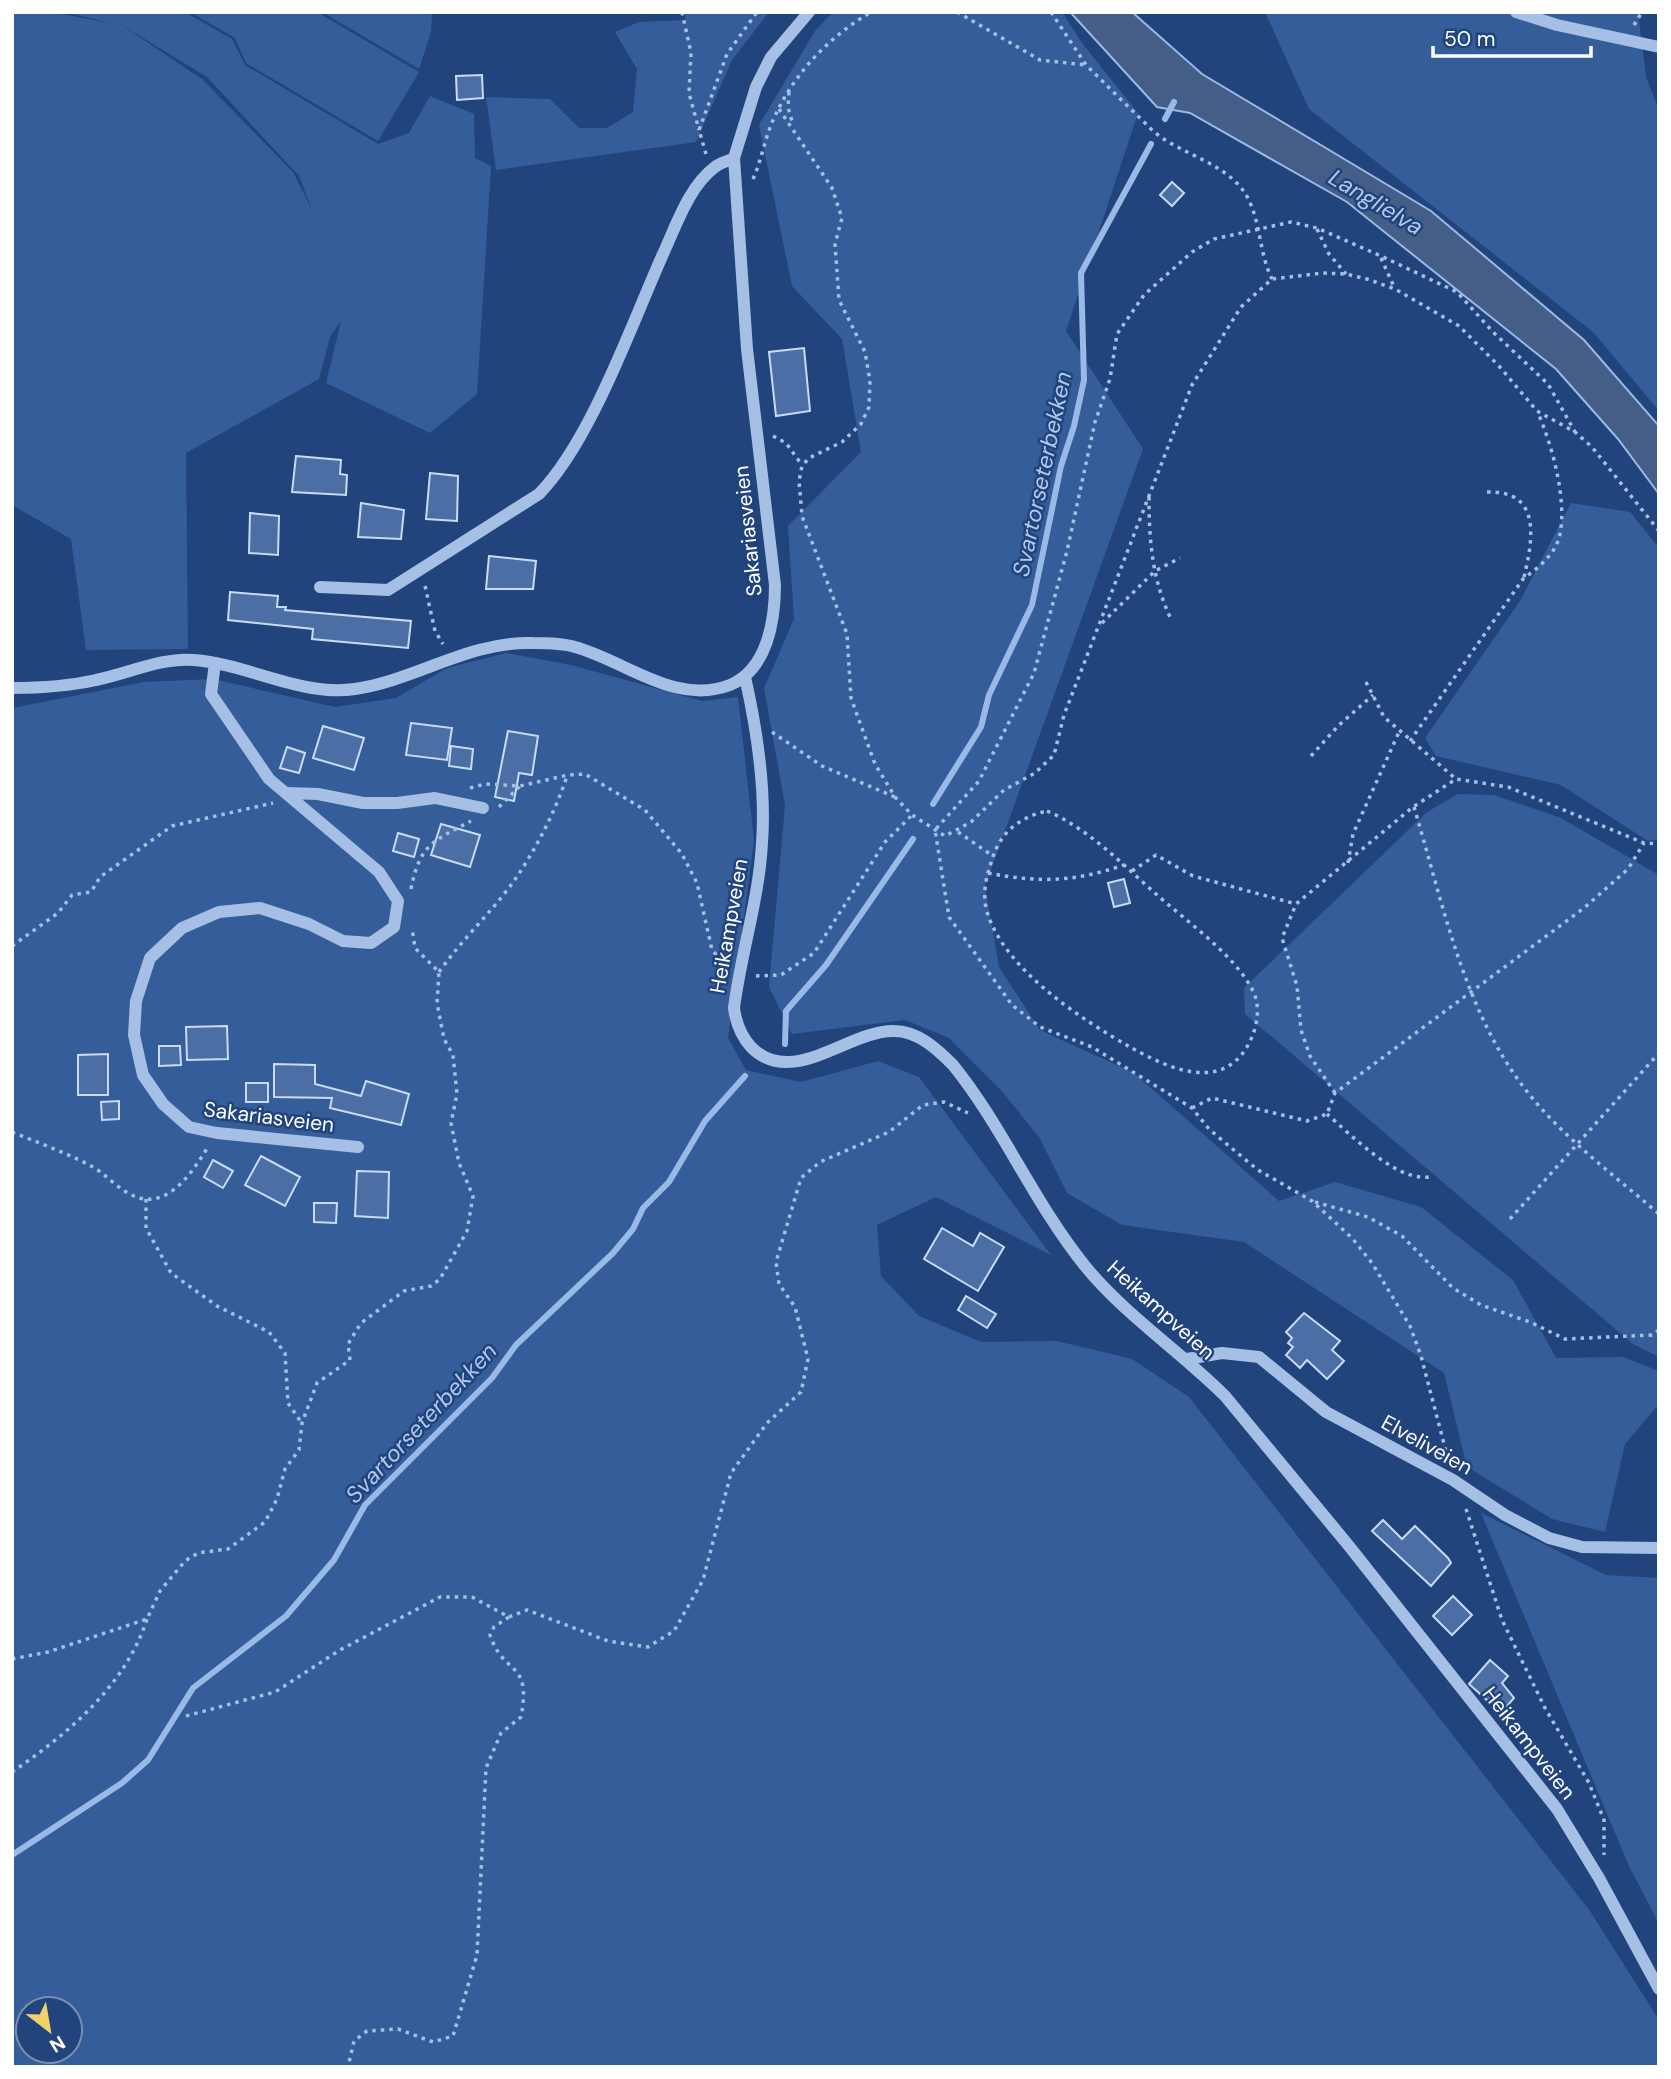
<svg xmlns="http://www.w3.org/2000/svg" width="1671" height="2079" font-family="'DM Sans',sans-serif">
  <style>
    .green { fill: #355d99; fill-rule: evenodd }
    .water { fill: #455e88; stroke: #99b9e7; stroke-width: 2 }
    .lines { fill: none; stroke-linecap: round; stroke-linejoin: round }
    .stream { stroke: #99b9e7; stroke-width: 6 }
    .building { fill: #4b6ea5; stroke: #c8daf4; stroke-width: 2 }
    .path { stroke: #a5bfe5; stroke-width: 3.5; stroke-dasharray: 3.5 5; stroke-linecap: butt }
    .minor { stroke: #a5bfe5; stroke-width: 12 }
    .labels { text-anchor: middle; stroke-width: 5; stroke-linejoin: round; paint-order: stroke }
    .street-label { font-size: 21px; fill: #fff; stroke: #22447c }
    .water-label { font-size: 23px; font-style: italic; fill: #b0c9ed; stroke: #22447c }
  </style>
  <rect width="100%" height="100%" fill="#22447c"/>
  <g class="green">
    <path d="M12 12H51L116 24 64 12H185L232 39 245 65 378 144 409 133 430 96 474 114 475 158 491 166 477 394 430 433 326 383 341 321 330 337 319 379 186 453 188 649 86 650 71 539 12 505ZM120 24 207 77 299 176 312 210 293 172 202 79Z"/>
    <path d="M190 12H317L419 72 378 141 246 63 235 38Z"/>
    <path d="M322 12H432L431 32 419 69Z"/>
    <path d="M686 12H769L732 60 696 142 496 170 486 97 550 99 579 128H607L633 112 637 69 615 32 639 22 685 20Z"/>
    <path d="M833 12H1062L1082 43 1138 113 1066 331 1143 449 985 886 999 967 1040 1030 1134 1073 1279 1201 1335 1182 1421 1207 1513 1280 1556 1358 1623 1357 1659 1371V1404L1625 1444 1605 1532 1552 1519 1467 1467 1444 1373 1244 1242 1122 1225 1067 1193 1039 1137 999 1088 949 1038 905 1020 792 1034 769 987 785 805 764 688 794 619 788 526 861 452 842 339 792 286 759 125 815 31Z"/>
    <path d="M1265 12H1638L1646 77 1659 110V411L1593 332 1309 109Z"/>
    <path d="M1571 503 1630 512 1659 548V839L1648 841 1561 785 1436 756 1425 738 1520 601Z"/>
    <path d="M506 653 571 665 702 701 738 697 754 840 728 1038 746 1070 801 1082 878 1061 919 1077 1051 1255 936 1197 877 1225 881 1276 919 1316 981 1342 1057 1341 1132 1359 1189 1397 1590 1911 1659 2020V2067H12V708L144 682 213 679 335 707 396 698 447 668ZM28 2009H70V2051H28Z"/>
    <path d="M1458 794 1494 795 1561 818 1659 875V1357L1633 1344 1245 1014 1244 988 1427 812Z"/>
    <path d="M1481 1513 1606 1575 1659 1578V1924L1628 1864Z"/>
  </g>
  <path class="water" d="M1070 12H1132L1202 74 1431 211 1584 340 1659 426V494L1618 439 1556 369 1347 202 1190 113 1157 107Z"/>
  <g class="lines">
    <g class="stream">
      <path d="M1165 119 1174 102"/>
      <path d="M933 804 981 727 989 695 1032 605 1061 466 1074 426 1084 380 1081 273 1151 144"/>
      <path d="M785 1044 786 1011 826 965 913 839"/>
      <path d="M12 1855 122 1783 148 1760 193 1688 286 1616 334 1560 365 1505 492 1378 516 1345 613 1253 633 1229 643 1208 669 1182 705 1121 745 1076"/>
    </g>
  </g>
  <g class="building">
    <path d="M482 75 483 98 457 100 456 76Z"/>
    <path d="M1172 182 1184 193 1172 206 1160 195Z"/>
    <path d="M804 348 810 411 776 416 769 352Z"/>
    <path d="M296 456 341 460 340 474 347 475 346 495 292 492Z"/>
    <path d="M430 473 458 476 457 521 426 519Z"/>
    <path d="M361 503 404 510 401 539 358 537Z"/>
    <path d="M250 513 279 516 278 555 249 553Z"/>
    <path d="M489 556 536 561 533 589H486Z"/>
    <path d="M230 592 278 596 277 607H286L285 610 411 621 408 648 312 639 313 629 228 620Z"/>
    <path d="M411 723 452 728 447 760 406 755Z"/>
    <path d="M323 726 364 738 354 770 313 758Z"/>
    <path d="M508 731 538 736 532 775 519 773 514 801 495 797Z"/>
    <path d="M451 746 473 749 471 769 449 766Z"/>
    <path d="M287 747 305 753 299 773 280 768Z"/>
    <path d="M441 824 480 835 470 867 431 855Z"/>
    <path d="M398 833 419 839 414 857 393 851Z"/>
    <path d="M1124 879 1130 903 1114 907 1108 883Z"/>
    <path d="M227 1026 228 1059 187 1060 186 1027Z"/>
    <path d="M159 1046H180L181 1065 159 1066Z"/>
    <path d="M108 1054V1095H78V1055Z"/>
    <path d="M274 1064 315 1065V1084L361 1096 366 1081 409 1094 401 1125 330 1108 332 1098 274 1097Z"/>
    <rect x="246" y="1083" width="22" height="19"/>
    <path d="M119 1101V1119L102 1120 101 1102Z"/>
    <path d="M261 1156 300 1177 285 1206 245 1185Z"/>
    <path d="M213 1160 233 1171 223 1188 204 1177Z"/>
    <path d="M357 1171 389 1172 388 1218 355 1216Z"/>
    <path d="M314 1203H337L336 1223 314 1222Z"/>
    <path d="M942 1228 973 1246 980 1233 1004 1247 978 1291 924 1259Z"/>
    <path d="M966 1296 996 1314 987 1328 958 1310Z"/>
    <path d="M1304 1313 1340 1341 1332 1350 1344 1361 1327 1379 1307 1360 1300 1368 1286 1355 1293 1347 1288 1343 1292 1338 1286 1332Z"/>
    <path d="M1383 1520 1402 1539 1415 1526 1448 1558 1451 1563 1431 1586 1372 1531Z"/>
    <path d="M1453 1596 1472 1615 1452 1635 1433 1616Z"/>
    <path d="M1490 1660 1508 1676 1502 1683 1514 1698 1501 1713 1469 1684Z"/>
  </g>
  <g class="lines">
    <g class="path">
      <path d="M682 12 691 53 689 93 699 130"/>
      <path d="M957 12 1040 60 1086 65"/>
      <path d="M1051 12 1086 65 1152 130C1182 157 1235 163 1251 205 1261 229 1260 255 1272 279"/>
      <path d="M1634 25 1642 12"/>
      <path d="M789 92 788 107 793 125"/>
      <path d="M779 109 832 188 842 218 835 244 839 300 865 352 870 381 869 407 861 424 842 442 809 458 802 466 799 481 802 516 847 634 851 698 875 764 895 797 912 815 945 836 971 822 1004 790 1035 773 1054 755 1064 715 1192 385 1241 307 1272 279 1323 273 1346 274 1367 279 1395 289 1459 326 1499 366 1537 411 1575 432 1592 447 1659 531"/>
      <path d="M706 154 699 130 727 54 757 12"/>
      <path d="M753 179C762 159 765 137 774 118 795 72 829 37 871 12"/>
      <path d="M1317 229 1329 254 1346 274"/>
      <path d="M1381 258 1395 289"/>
      <path d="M773 436 786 443 802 465"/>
      <path d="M1487 492C1542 490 1533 540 1524 577"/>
      <path d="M1149 497C1149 540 1152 578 1170 617"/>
      <path d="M425 586 435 631 443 644"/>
      <path d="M1102 623 1155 571 1180 558"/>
      <path d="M1366 682 1384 717 1456 779"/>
      <path d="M772 732 822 766 895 797"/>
      <path d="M1410 741 1523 579C1539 567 1556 554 1560 534 1567 499 1552 445 1538 413"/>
      <path d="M1311 756 1338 726 1373 695"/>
      <path d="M470 788 485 784 520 786 568 775 585 774 645 810 682 854 697 883 712 950 726 966"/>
      <path d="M499 807 520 786"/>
      <path d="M1414 807C1443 903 1464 1014 1529 1094 1565 1139 1615 1176 1659 1214"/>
      <path d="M1047 811C1089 829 1122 864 1156 894 1186 921 1235 955 1253 991 1260 1005 1258 1022 1252 1037 1227 1095 1171 1070 1130 1047 1081 1019 1005 970 987 912 982 895 986 876 992 860 1000 832 1020 817 1047 811Z"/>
      <path d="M958 832 993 856"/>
      <path d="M1348 863 1353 834 1399 732"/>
      <path d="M1132 871 1156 855 1193 876 1296 904"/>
      <path d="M988 873C1040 883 1074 882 1124 865"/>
      <path d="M411 889C420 844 433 841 471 821"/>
      <path d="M12 946 58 913 72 895 91 892 100 877 172 826 273 803"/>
      <path d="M439 972C463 938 494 910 516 878 537 847 555 812 567 776"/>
      <path d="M756 976 781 975 814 953 885 842 912 815"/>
      <path d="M1335 1093 1310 1056 1301 1030 1297 986 1282 938 1296 904 1413 807 1456 779 1508 787 1644 843 1659 844"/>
      <path d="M1192 1108 1212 1098 1307 1121 1327 1114 1335 1093 1584 908 1628 869 1644 843"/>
      <path d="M1327 1114C1351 1135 1401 1186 1433 1176"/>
      <path d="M12 1132C39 1143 67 1153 93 1167 105 1174 115 1186 128 1193 165 1215 191 1174 208 1147"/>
      <path d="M146 1199V1228L171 1273 217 1306 269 1332 285 1353 288 1403 301 1422"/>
      <path d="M1315 1202 1368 1217 1402 1236 1453 1288 1481 1305 1530 1322 1565 1339 1652 1335 1659 1330"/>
      <path d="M1510 1219 1659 1053"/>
      <path d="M1448 1459 1421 1356 1410 1326 1372 1263 1352 1238 1312 1201 1258 1170 1229 1146 1209 1129 1192 1108 1092 1047 1040 1027 1012 1005 949 917 935 830 979 781 1034 673 1067 551 1095 422 1110 379 1117 334 1144 295 1192 252 1214 239 1291 222 1317 228 1381 256 1457 292 1493 332 1548 384 1575 432"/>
      <path d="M1466 1509 1502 1620 1545 1708 1589 1783 1604 1820V1855"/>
      <path d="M509 1617 527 1610 608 1641 648 1647 674 1631 703 1580 731 1473 767 1423 801 1392 808 1359 795 1307 779 1284 776 1262 801 1178 820 1162 889 1132 923 1105 944 1102 968 1113"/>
      <path d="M12 1659 48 1652 147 1619 160 1591 185 1561 198 1553 228 1549 265 1522 277 1499 285 1469 299 1450 302 1423 317 1383 350 1360 348 1344 361 1323 404 1291 431 1286 440 1279 467 1231 473 1196 459 1163 451 1123 457 1094 453 1055 444 1039 437 1003 439 972 415 948 412 928"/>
      <path d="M186 1716 275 1692 340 1650 440 1597H472L509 1617 494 1627 490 1635C504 1677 532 1659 521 1717L501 1733 486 1768 477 1955 453 2036 433 2042 398 2029 367 2031 354 2041 348 2067"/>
      <path d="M12 1772C68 1734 126 1685 147 1619"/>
    </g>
    <g class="minor">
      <path d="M1516 12 1557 25 1659 47"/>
      <path d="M320 587 388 590 539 494C591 441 632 323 663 254 676 226 689 186 715 167 720 163 728 161 734 158"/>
      <path d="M215 663 211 694 269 779 379 872 398 901 394 927 371 943 343 941 309 924 260 908 219 912 182 928 150 958 136 1001 134 1035 143 1075 163 1104 189 1127 217 1133 358 1147"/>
      <path d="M745 677C757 730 766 789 762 843 759 899 741 953 734 1008 736 1023 741 1036 751 1047 792 1089 849 1030 894 1031 918 1031 937 1049 953 1065 1003 1127 1034 1203 1085 1266 1125 1315 1180 1351 1225 1396L1349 1546 1557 1809 1599 1878 1659 1989"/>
      <path d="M12 688C40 688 69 686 96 680 127 674 162 657 194 660 248 664 301 697 355 689 416 680 469 641 533 643 546 643 562 643 575 647 626 661 675 706 730 685 767 670 775 621 775 585L747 349 734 158 756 87 771 57 809 12"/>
      <path d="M286 793 318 794 363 803H397L435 798 483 808"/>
      <path d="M1187 1359 1222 1353 1259 1357 1326 1412 1453 1480 1505 1515 1549 1538 1582 1547 1659 1548"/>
    </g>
  </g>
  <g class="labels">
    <g class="street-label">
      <text transform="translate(748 531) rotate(-96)" y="7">Sakariasveien</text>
      <text transform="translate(729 926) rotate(-80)" y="7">Heikampveien</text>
      <text transform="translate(269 1117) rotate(7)" y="7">Sakariasveien</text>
      <text transform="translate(1161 1310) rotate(42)" y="7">Heikampveien</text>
      <text transform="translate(1427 1445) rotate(29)" y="7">Elveliveien</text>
      <text transform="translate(1529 1743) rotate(52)" y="7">Heikampveien</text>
    </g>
    <g class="water-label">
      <text transform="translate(1376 202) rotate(31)" y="8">Langlielva</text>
      <text transform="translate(1042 474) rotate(-78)" y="8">Svartorseterbekken</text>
      <text transform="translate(421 1423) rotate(-47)" y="8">Svartorseterbekken</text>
    </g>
  </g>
  <rect width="1671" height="2079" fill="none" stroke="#ffffff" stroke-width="28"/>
  <g transform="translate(49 2030) rotate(149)"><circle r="33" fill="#22447c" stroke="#7a8fb0" stroke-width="2"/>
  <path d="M0-5L12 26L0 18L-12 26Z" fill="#f1d168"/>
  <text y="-10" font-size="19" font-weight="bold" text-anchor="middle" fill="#ffffff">N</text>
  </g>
  <path d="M1433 46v10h158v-10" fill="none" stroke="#ffffff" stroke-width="3.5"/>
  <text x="1444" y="46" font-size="21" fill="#ffffff" stroke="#22447c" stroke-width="5" paint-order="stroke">50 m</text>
</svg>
